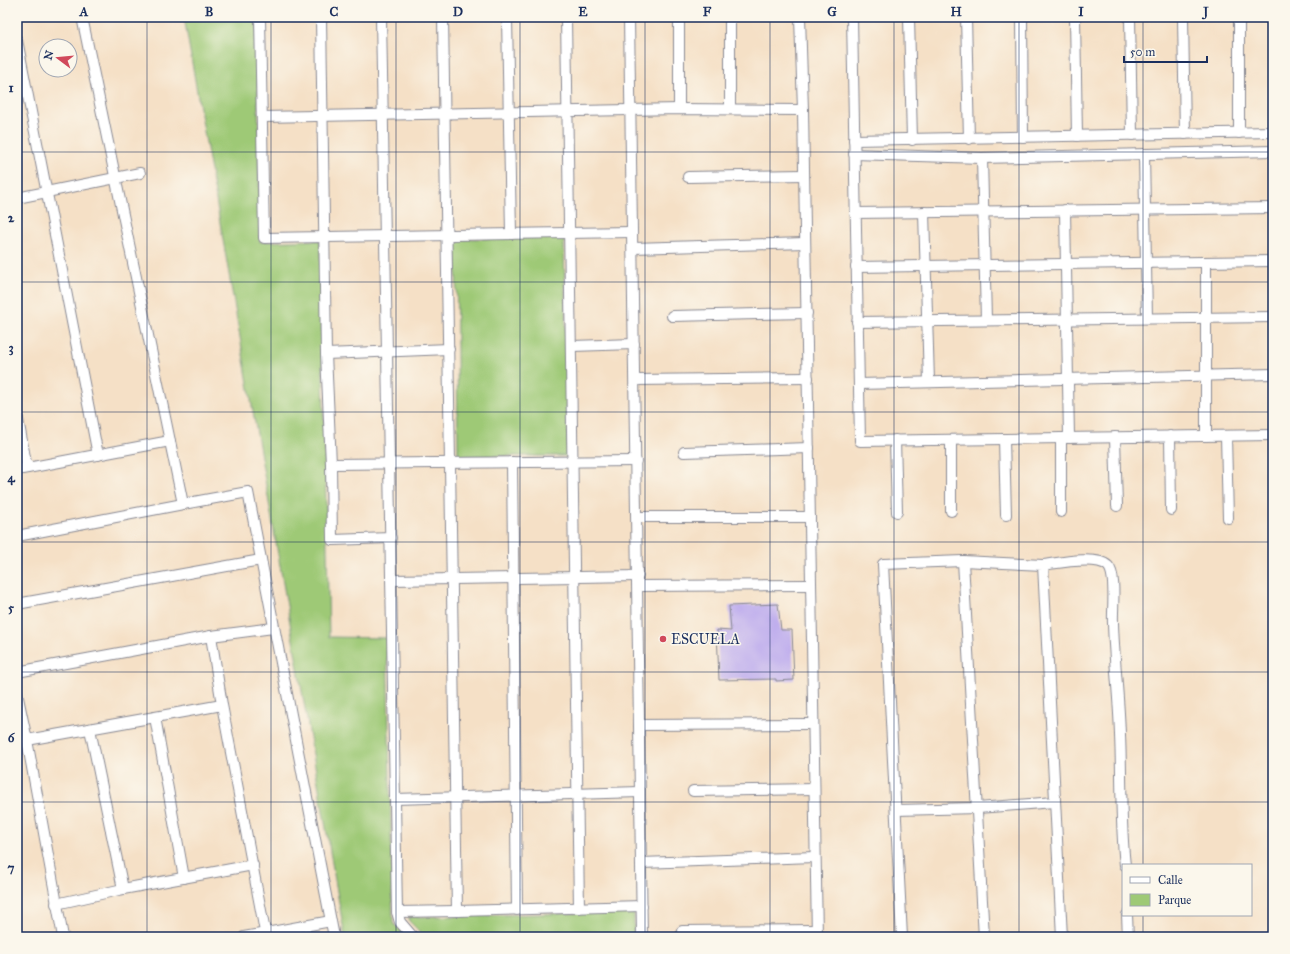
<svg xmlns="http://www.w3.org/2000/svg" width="1290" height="954" font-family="'IM FELL Great Primer',serif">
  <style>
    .green { fill: #9ec976; stroke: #5c7c6a }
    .building { fill: #baa7ed }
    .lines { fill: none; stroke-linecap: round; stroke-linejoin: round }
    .street-casing { stroke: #888892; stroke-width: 12 }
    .street { stroke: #fff; stroke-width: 10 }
    .grid { fill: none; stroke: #1b2f5e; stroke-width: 1; stroke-opacity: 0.55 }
    .poi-dot { fill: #d1495b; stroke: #fbf7ec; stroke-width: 1.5 }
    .labels { text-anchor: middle; stroke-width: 3; stroke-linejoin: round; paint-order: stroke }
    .poi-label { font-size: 14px; fill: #1b2f5e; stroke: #fbf7ec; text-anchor: start }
    .neatline { fill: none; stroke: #1b2f5e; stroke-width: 1.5 }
    .grid-label { font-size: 13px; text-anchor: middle; font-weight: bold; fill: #1b2f5e }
  </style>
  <rect width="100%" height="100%" fill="#fbf7ec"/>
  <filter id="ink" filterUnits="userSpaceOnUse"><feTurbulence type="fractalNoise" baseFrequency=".025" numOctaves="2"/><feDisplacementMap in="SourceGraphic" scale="8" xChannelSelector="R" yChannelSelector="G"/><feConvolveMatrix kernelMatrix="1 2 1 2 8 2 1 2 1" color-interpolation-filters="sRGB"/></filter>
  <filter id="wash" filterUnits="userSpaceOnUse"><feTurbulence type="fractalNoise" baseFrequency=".012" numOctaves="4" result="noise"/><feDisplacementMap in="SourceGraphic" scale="16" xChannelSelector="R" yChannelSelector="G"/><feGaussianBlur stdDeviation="0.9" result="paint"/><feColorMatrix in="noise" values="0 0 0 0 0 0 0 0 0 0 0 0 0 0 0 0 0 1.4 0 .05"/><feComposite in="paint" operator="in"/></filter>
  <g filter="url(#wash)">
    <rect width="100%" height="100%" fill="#f5e0c6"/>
    <g class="green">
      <path d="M184 17H257L260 242 320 240 329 637 387 638 393 923 407 937H345Z"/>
      <path d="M564 237 568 456H458L456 239Z"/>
      <path d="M634 912V937H425L409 921V917Z"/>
    </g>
    <g id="blocks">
      <path class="building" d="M778 604 781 630H792L794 680 776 681V679L719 680 717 630 731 631 729 606Z"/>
    </g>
  </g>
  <g filter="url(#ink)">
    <use href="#blocks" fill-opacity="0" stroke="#888892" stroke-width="1"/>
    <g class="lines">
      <defs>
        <g id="street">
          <path d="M260 17 264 238 632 232"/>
          <path d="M321 17 326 354 331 464 332 540 391 538"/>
          <path d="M381 17 397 912 400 922 413 937"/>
          <path d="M443 17 457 911 642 906"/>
          <path d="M507 17 511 234"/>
          <path d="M566 17 579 908"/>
          <path d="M629 17 642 937"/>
          <path d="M730 17V109"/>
          <path d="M800 17 803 110 817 937"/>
          <path d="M852 17 860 441 1273 435"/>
          <path d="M909 17 912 140"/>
          <path d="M966 17 969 139"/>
          <path d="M1022 17 1023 137"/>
          <path d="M1075 17 1077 136"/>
          <path d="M1130 17 1132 135"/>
          <path d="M1183 17 1185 134"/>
          <path d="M1239 17V133"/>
          <path d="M17 40 98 455"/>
          <path d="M679 109V17"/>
          <path d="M262 117 679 109 803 110"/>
          <path d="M854 140 1273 132"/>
          <path d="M854 154 982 158 1273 151"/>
          <path d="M1144 154 1147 318"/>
          <path d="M982 158 986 320"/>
          <path d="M688 177 804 175"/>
          <path d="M17 198 140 173"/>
          <path d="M1065 210 1069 438"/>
          <path d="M924 212 929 382"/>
          <path d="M855 213 1273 208"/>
          <path d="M633 248 805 243"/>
          <path d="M1206 262V436"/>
          <path d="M856 267 1273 261"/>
          <path d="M672 316 807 313"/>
          <path d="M857 322 1273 317"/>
          <path d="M572 346 634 344"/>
          <path d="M326 354 449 349"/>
          <path d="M635 380 808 378"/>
          <path d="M859 384 1273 374"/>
          <path d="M17 414 27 468"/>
          <path d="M1170 436 1171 510"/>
          <path d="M1226 436 1228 518"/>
          <path d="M1115 437 1117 506"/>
          <path d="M1004 439 1006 515"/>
          <path d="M895 440 897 512"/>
          <path d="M684 452 809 448"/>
          <path d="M512 462 517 910"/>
          <path d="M331 464 636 461"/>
          <path d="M17 470 170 441"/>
          <path d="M183 504 248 492 334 937"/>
          <path d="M951 511V440"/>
          <path d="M1061 512V438"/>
          <path d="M637 517H810"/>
          <path d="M17 536 183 504 82 17"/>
          <path d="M963 561 1043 565 1062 937"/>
          <path d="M1043 565C1058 563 1097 555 1108 566 1117 575 1112 611 1113 623 1114 660 1119 697 1120 735 1122 778 1120 822 1125 865"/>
          <path d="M392 580 638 576"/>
          <path d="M638 586 811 585"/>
          <path d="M17 604 261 560"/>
          <path d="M211 636 222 705 266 937"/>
          <path d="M17 672 211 636 273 628"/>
          <path d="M17 693 27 740"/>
          <path d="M155 717 184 878"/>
          <path d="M639 725 813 724"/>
          <path d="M90 729 123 889"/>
          <path d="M693 791 814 789"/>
          <path d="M395 799 640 792"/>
          <path d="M896 810 978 808 1054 802"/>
          <path d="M641 863 815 857"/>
          <path d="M56 904 123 889 253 865"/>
          <path d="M397 912 457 911"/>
          <path d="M1127 915 1128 937"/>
          <path d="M682 931 816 930"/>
          <path d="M63 937 27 740 222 705"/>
          <path d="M244 937 331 921"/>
          <path d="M902 937 883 564 963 561 984 937"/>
        </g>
      </defs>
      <use href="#street" class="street-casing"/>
      <use href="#street" class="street"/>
    </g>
  </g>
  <path class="grid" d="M147 17V937M271 17V937M396 17V937M520 17V937M645 17V937M770 17V937M894 17V937M1019 17V937M1143 17V865M17 152H1273M17 282H1273M17 412H1273M17 542H1273M17 672H1273M17 802H1273M1143 915V937"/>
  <circle class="poi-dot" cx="663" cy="639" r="4"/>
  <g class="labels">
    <g class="poi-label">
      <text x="671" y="644">ESCUELA</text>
    </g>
  </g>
  <rect width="1290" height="954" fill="none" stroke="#fbf7ec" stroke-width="44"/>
  <rect x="1122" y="864" width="130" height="52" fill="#fbf7ec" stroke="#a1a7b3"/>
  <rect x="1130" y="877" width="20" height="6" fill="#ffffff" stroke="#a1a7b3"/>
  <text x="1158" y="884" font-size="12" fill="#1b2f5e">Calle</text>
  <rect x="1130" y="894" width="20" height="12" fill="#9ec976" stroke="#a1a7b3"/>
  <text x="1158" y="904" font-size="12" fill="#1b2f5e">Parque</text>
  <g transform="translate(58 58) rotate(286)"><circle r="19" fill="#fbf7ec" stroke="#a1a7b3"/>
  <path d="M0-3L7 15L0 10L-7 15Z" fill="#d1495b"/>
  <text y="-6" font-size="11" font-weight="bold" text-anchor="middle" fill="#1b2f5e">N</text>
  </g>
  <path d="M1124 56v6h83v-6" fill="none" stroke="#1b2f5e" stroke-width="2"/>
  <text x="1130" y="56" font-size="12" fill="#1b2f5e" stroke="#fbf7ec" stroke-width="3" paint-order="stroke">50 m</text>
  <rect x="22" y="22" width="1246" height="910" class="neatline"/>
  <g class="grid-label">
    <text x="84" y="16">A</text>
    <text x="209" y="16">B</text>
    <text x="334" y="16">C</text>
    <text x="458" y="16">D</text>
    <text x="583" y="16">E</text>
    <text x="707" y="16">F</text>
    <text x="832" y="16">G</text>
    <text x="956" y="16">H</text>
    <text x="1081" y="16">I</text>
    <text x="1206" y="16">J</text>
    <text x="11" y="92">1</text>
    <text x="11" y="222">2</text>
    <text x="11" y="352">3</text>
    <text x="11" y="482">4</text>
    <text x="11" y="612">5</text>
    <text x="11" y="742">6</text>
    <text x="11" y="872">7</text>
  </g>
</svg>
